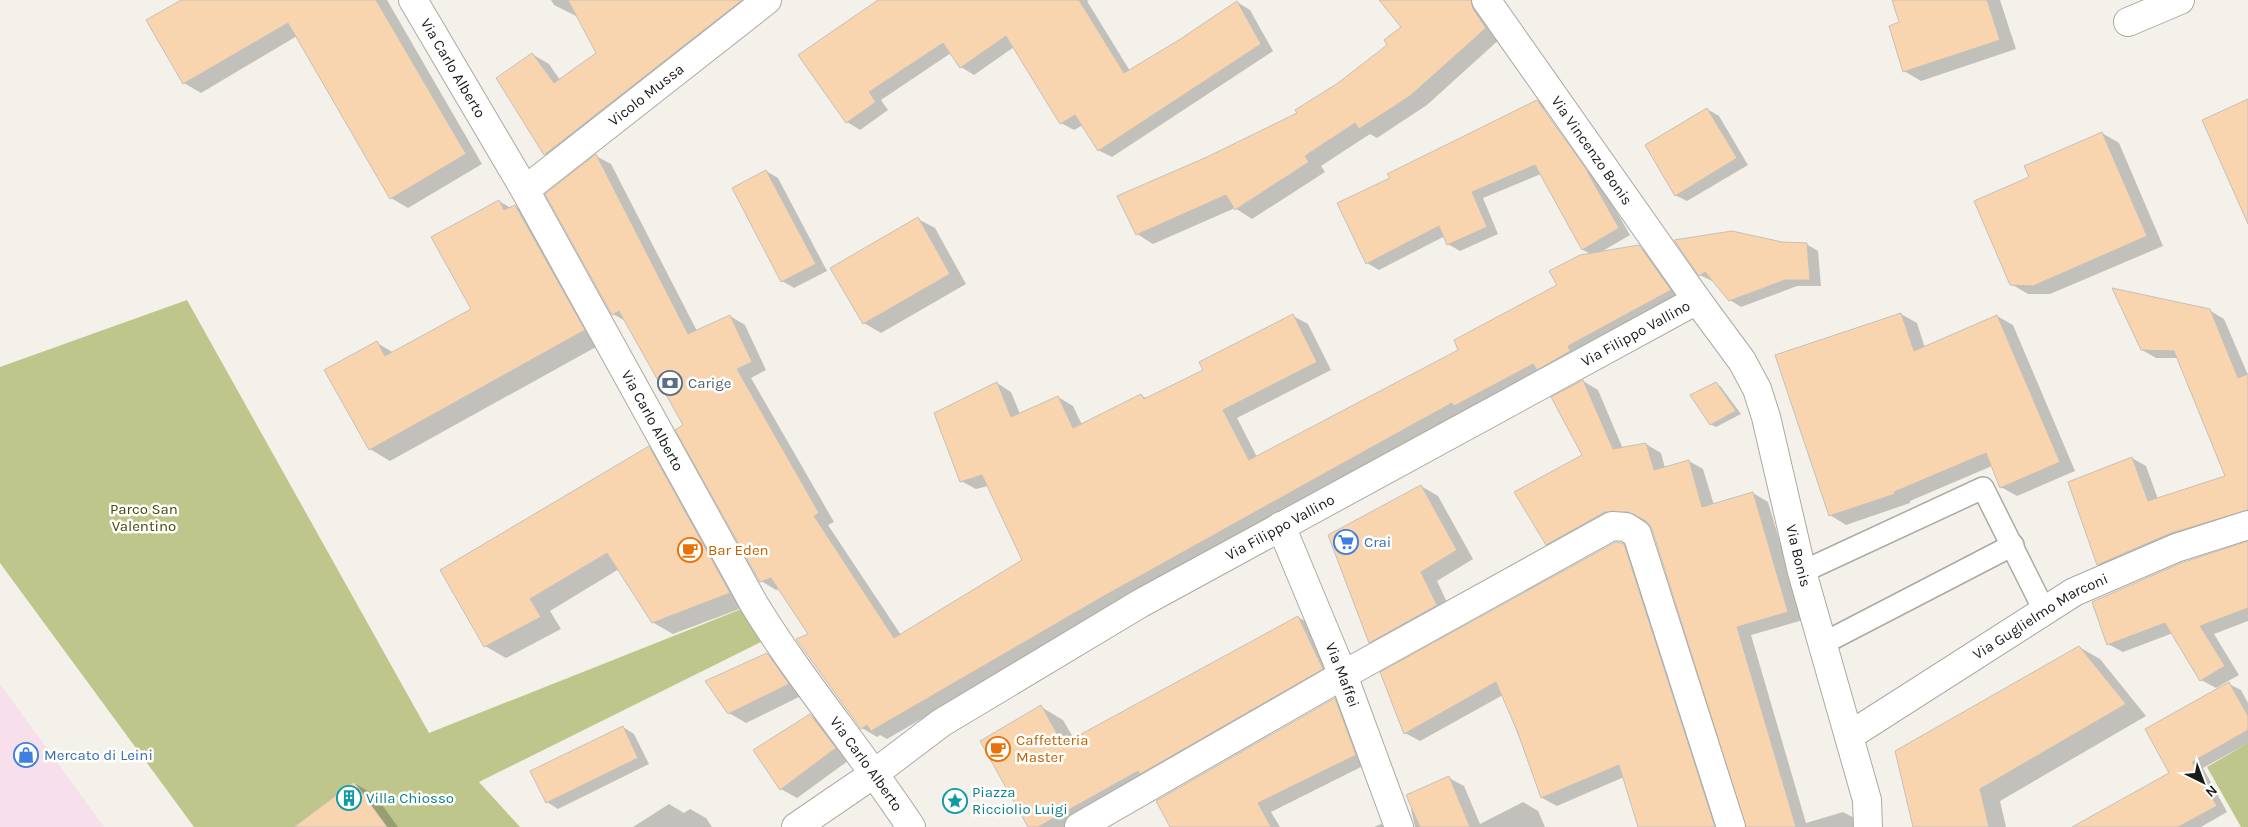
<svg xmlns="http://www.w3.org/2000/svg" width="2248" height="827" font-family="Karla,sans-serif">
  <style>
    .commercial { fill: #f7e0ec }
    .green { fill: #bfc68b }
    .shadow { fill: #0003; fill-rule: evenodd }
    .building { fill: #f8d5af; stroke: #c6c0ba }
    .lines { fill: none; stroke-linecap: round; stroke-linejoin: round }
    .service-casing { stroke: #abaaa2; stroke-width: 24 }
    .minor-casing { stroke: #abaaa2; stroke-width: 30 }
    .service { stroke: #fff; stroke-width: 21 }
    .minor { stroke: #fff; stroke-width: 28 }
    .labels { text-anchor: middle; stroke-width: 5; stroke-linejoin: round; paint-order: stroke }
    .street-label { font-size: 15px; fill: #1a1a17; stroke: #fffffb }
    .service-label { font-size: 15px; fill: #4e5e75; stroke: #fffffb; text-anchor: start }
    .park-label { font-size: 15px; fill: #444909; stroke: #fffffb }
    .shop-label { font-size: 15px; fill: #366cbe; stroke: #fffffb; text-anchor: start }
    .food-label { font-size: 15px; fill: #c56008; stroke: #fffffb; text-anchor: start }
    .culture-label { font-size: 15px; fill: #0d838f; stroke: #fffffb; text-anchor: start }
  </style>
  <rect width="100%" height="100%" fill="#f3f1ea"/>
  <path class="commercial" d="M0 684 104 827H0Z"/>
  <g class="green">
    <path d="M187 300 429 733 754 604 773 636 479 782 520 827H387L354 782 294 827H194L0 563V367Z"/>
    <path d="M2248 743V827H2241L2207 767Z"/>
  </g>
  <g class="shadow">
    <path d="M183 0H387L482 164 408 208 391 198 297 36 201 93 184 83Z"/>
    <path d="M551 0H770L561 164 545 154 532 54 549 64 560 80 598 53 580 18 554 5Z"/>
    <path d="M881 0H1089L1087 1 1130 71 1180 41 1237 2 1250 10 1273 51 1112 157 1098 150 1083 125 1074 130 1061 123 1014 47 974 75 961 67 951 53 881 100 888 110 860 130 847 122Z"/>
    <path d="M1380 0H1475L1502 37 1427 105 1377 138 1370 134 1321 166 1325 172 1252 219 1235 208 1153 244 1137 234 1207 158 1299 113 1389 45 1403 28Z"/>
    <path d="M1893 0H2000L2016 49 1921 81 1904 71 1901 23Z"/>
    <path d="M1537 101 1549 108 1595 174 1630 235 1601 252 1639 247 1654 255 1685 299 1120 604 887 739 880 735 877 737 862 728 809 635 779 589 776 590 761 581 684 426 627 322 613 314 596 156 611 164 697 331 730 316 745 325 766 370 751 378 834 522 828 525 901 635 1024 560 988 486 976 489 961 481 997 383 1011 392 1020 414 1058 397 1073 406 1082 425 1141 395 1147 399 1204 370 1293 316 1308 324 1331 370 1237 418 1257 457 1460 350 1559 285 1591 254 1583 250 1541 174 1483 198 1498 234 1460 251 1448 244 1445 236 1379 270 1367 263 1392 179ZM1542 109H1545L1588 170 1586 172Z"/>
    <path d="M1707 109 1719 116 1748 165 1687 201 1675 195Z"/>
    <path d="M2102 133 2119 143 2163 246 2050 294H2028L2011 284Z"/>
    <path d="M766 171 778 178 827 271 794 288 782 281Z"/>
    <path d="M499 201 511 208 515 206 536 218 605 342 390 461 370 449 377 343 394 353 472 309Z"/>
    <path d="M918 219 935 228 966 284 881 333 864 323 832 268Z"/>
    <path d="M1732 232 1782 243 1806 244 1818 251 1821 286H1797L1741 307 1730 300 1713 280 1712 281 1700 275Z"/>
    <path d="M2209 310 2224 319 2248 375V521L2113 573 2098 564 2132 458 2146 466 2158 499 2226 477 2179 358H2156L2142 350Z"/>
    <path d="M1901 314 1917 323 1925 348 1997 316 2013 325 2075 471 2017 496 2001 487 1992 466 1910 501V503L1846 525 1830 515Z"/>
    <path d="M1583 381 1598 390 1623 449 1646 444 1661 453 1665 468 1689 461 1703 469 1714 505 1753 493 1768 502 1803 620 1751 635 1806 823 1843 812 1858 820 1860 827H1747L1653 528 1647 521 1628 518 1561 552 1547 544 1584 456Z"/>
    <path d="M1716 383 1721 387 1741 414 1716 427 1710 424Z"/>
    <path d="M649 447 669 459 750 605 673 634 652 622 619 569 550 611 561 629 506 658 485 646Z"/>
    <path d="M1421 486 1438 496 1473 559 1437 581 1453 615 1387 651 1370 642Z"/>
    <path d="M2248 543V621L2214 634 2239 675 2216 688 2201 680 2173 633 2123 652 2108 644Z"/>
    <path d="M1621 544 1639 554 1726 827H1639L1624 777 1557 806 1542 798 1503 695 1420 741 1405 733Z"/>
    <path d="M1298 617 1320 630 1345 682 1083 827H1030L1041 707 1063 720 1074 739Z"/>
    <path d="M2079 647 2100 659 2146 716 2000 801 2006 827H1914Z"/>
    <path d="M767 654 784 664 805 694 746 723 729 713Z"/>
    <path d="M2229 684 2241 690 2248 703V743L2203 768 2227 812 2201 827H2075L2170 774Z"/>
    <path d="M1335 699 1349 707 1369 763 1271 812 1280 827H1172Z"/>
    <path d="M810 715 827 725 852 758 797 798 781 789Z"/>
    <path d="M623 727 634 734 649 764 558 809 547 802Z"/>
    <path d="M1449 778 1464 786 1480 824 1523 802 1538 811 1545 827H1415L1411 809Z"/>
    <path d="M354 783 375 795 398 827H320Z"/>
    <path d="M669 804 684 813 690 809 706 818 712 827H633Z"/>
    <path d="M1381 824 1386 827H1374Z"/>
  </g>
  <g class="building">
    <path d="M181 0H376L466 154 390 199 288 23 183 84 146 20Z"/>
    <path d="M568 0H742L544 155 496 78 532 53 554 83 596 53Z"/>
    <path d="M878 0H1079L1124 73 1179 40 1237 1 1261 44 1098 151 1075 115 1060 124 1006 36 960 68 943 43 869 92 876 102 846 123 798 55Z"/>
    <path d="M1379 0H1471L1473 9 1486 28 1410 96 1359 129 1355 123 1305 156 1309 162 1235 210 1226 195 1136 235 1117 196 1207 157 1297 113 1295 110 1338 83 1387 45 1384 40 1401 27Z"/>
    <path d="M1892 0H1987L2000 40 1903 72 1889 26 1899 22Z"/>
    <path d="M2248 99V224L2202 120Z"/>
    <path d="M1537 100 1584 166 1619 228 1582 250 1535 165 1472 192 1487 227 1447 245 1439 226 1366 264 1337 203 1390 178 1387 174Z"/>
    <path d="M1707 108 1737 158 1675 196 1645 145Z"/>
    <path d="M2102 132 2147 236 2033 286 2010 285 1974 201 2029 177 2024 166Z"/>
    <path d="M596 154 688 334 730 315 752 362 737 369 819 513 814 516 894 638 1022 560 982 475 960 482 934 413 997 382 1011 417 1058 396 1073 428 1141 394 1144 399 1203 370 1199 362 1293 314 1317 362 1223 410 1249 460 1458 350 1454 340 1557 285 1549 271 1580 255 1639 245 1671 290 1568 346 1570 351 1537 370 1533 364 1454 406 1452 403 1354 457 1104 596 871 731 867 725 861 729 796 639 808 634 771 578 760 582 675 430 683 425 619 311 612 315 545 194Z"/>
    <path d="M766 170 816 264 781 282 732 188Z"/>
    <path d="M499 200 504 210 515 205 585 330 369 450 324 370 377 341 385 356 471 309 431 237Z"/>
    <path d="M918 217 950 274 863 324 830 268Z"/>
    <path d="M1732 231 1782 242 1807 243 1810 280H1785L1729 301 1705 272 1699 276 1674 240Z"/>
    <path d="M2112 288 2210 309 2238 378 2248 374V510L2171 533 2097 565 2068 482 2132 457 2148 501 2225 476 2174 351 2141 350Z"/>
    <path d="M1901 313 1914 351 1997 315 2060 462 2000 488 1986 453 1894 492 1895 494 1829 516 1775 355Z"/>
    <path d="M1583 380 1613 449 1646 443 1654 470 1689 460 1702 507 1753 492 1788 612 1737 627 1796 827H1746L1652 529 1646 521 1628 512H1605L1546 545 1514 492 1582 455 1551 397Z"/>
    <path d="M1716 382 1736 411 1710 425 1690 395Z"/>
    <path d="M649 446 730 593 652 623 607 553 530 599 541 617 484 647 440 570Z"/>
    <path d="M1421 485 1457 550 1421 572 1437 605 1369 643 1328 535Z"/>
    <path d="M2248 541V608L2200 626 2225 666 2200 681 2165 623 2107 645 2092 602 2181 563Z"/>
    <path d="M1616 542 1624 544 1715 827H1638L1619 765 1541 798 1518 733 1496 682 1404 734 1380 672Z"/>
    <path d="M1298 616 1323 669 1140 774 1138 771 1038 827H1028L980 741 1041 705 1063 744Z"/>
    <path d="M2079 646 2126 704 1980 789 1989 827H1913L1895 751Z"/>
    <path d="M767 653 789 684 728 714 705 681Z"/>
    <path d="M2229 682 2248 716V730L2192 762 2217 806 2178 827H2072L2169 773 2145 729Z"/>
    <path d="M1335 698 1356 755 1258 803 1271 827H1170L1156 801Z"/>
    <path d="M810 714 836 748 780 790 753 750Z"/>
    <path d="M623 726 638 758 546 803 530 771Z"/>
    <path d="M1449 776 1470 827H1420L1406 795Z"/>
    <path d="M354 782 387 827H294Z"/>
  </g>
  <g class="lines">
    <defs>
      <g id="service">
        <path d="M1802 572 1983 488 2044 610"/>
        <path d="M1822 644 2013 545"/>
      </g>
      <g id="minor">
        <path id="s1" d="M413 0 525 190 754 604C801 681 861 751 911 827"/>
        <path id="s2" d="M1486 0 1697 300 1742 361 1757 389 1766 417 1802 572 1867 800 1868 827"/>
        <path d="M2128 22 2180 0"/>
        <path id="s3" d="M525 190 767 0"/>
        <path id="s4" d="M1281 526 1343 675 1399 827"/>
        <path id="s5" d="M1849 736 2074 592 2176 548 2248 525"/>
        <path id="s6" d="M796 827 875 773 941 723 1141 603 1697 300"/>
        <path d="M1079 827 1343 675 1612 526 1626 527 1637 534 1731 827"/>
      </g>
    </defs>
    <use href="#service" class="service-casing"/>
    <use href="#minor" class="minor-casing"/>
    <use href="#service" class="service"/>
    <use href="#minor" class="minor"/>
  </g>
  <defs>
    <symbol id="bank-ring" viewBox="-11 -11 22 22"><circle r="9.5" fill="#fffffb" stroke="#5c6f8a" stroke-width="1.5"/><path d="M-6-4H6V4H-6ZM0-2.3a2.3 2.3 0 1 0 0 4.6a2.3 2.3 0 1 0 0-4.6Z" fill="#5c6f8a"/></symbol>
    <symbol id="supermarket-ring" viewBox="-11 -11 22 22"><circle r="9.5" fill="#fffffb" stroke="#3f7fe0" stroke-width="1.5"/><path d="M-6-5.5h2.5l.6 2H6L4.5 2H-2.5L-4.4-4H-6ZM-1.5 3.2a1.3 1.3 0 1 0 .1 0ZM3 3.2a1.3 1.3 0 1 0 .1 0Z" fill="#3f7fe0"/></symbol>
    <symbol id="cafe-ring" viewBox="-11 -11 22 22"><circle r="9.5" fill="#fffffb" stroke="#e8710a" stroke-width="1.5"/><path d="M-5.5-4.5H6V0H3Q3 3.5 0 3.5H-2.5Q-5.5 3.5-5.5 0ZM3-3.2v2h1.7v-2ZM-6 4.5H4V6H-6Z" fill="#e8710a"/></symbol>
    <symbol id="shop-ring" viewBox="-11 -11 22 22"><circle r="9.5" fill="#fffffb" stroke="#3f7fe0" stroke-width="1.5"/><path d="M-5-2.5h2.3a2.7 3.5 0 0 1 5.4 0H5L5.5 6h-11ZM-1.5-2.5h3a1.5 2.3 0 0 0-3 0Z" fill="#3f7fe0"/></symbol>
    <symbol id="building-ring" viewBox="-11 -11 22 22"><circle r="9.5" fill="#fffffb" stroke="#0f9aa8" stroke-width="1.5"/><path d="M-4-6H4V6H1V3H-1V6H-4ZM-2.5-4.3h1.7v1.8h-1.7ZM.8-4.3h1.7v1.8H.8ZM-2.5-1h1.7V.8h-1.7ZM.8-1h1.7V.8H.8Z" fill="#0f9aa8"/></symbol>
    <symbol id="sight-ring" viewBox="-11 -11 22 22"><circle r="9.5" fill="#fffffb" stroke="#0f9aa8" stroke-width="1.5"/><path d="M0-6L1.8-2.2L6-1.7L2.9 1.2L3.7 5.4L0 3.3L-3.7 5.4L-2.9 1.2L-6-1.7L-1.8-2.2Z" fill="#0f9aa8"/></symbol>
  </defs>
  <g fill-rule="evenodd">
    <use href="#bank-ring" x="656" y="369" width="28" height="28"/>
    <use href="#supermarket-ring" x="1332" y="528" width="28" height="28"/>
    <use href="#cafe-ring" x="676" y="536" width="28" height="28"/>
    <use href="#cafe-ring" x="984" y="735" width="28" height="28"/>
    <use href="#shop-ring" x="12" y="741" width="28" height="28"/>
    <use href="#building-ring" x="335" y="784" width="28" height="28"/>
    <use href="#sight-ring" x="941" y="787" width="28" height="28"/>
  </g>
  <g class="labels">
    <g class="street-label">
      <text dy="5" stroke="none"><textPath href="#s1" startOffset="79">Via Carlo Alberto</textPath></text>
      <text dy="5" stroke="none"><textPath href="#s3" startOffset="154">Vicolo Mussa</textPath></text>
      <text dy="5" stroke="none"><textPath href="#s2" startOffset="184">Via Vincenzo Bonis</textPath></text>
      <text dy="5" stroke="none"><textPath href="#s6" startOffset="975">Via Filippo Vallino</textPath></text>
      <text dy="5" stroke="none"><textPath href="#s1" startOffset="484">Via Carlo Alberto</textPath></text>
      <text dy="5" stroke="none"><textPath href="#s6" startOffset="570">Via Filippo Vallino</textPath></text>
      <text dy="5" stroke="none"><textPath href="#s2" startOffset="646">Via Bonis</textPath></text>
      <text dy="5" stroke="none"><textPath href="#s5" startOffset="226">Via Guglielmo Marconi</textPath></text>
      <text dy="5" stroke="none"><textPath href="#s4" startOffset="161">Via Maffei</textPath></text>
      <text dy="5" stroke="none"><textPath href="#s1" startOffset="889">Via Carlo Alberto</textPath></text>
    </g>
    <g class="service-label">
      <text x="688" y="388">Carige</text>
    </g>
    <g class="park-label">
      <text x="144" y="514">Parco San<tspan x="144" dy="17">Valentino</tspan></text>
    </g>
    <g class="shop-label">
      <text x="1364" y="547">Crai</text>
      <text x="44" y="760">Mercato di Leini</text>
    </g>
    <g class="food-label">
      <text x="708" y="555">Bar Eden</text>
      <text x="1016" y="745">Caffetteria<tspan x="1016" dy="17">Master</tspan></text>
    </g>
    <g class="culture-label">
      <text x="972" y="797">Piazza<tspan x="972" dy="17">Ricciolio Luigi</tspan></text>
      <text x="366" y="803">Villa Chiosso</text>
    </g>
  </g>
  <g transform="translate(2203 782) rotate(138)" stroke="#fffffb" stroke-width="4" paint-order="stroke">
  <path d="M0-4L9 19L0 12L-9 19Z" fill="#1a1a17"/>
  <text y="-8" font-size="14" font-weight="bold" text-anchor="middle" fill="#1a1a17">N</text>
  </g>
</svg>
